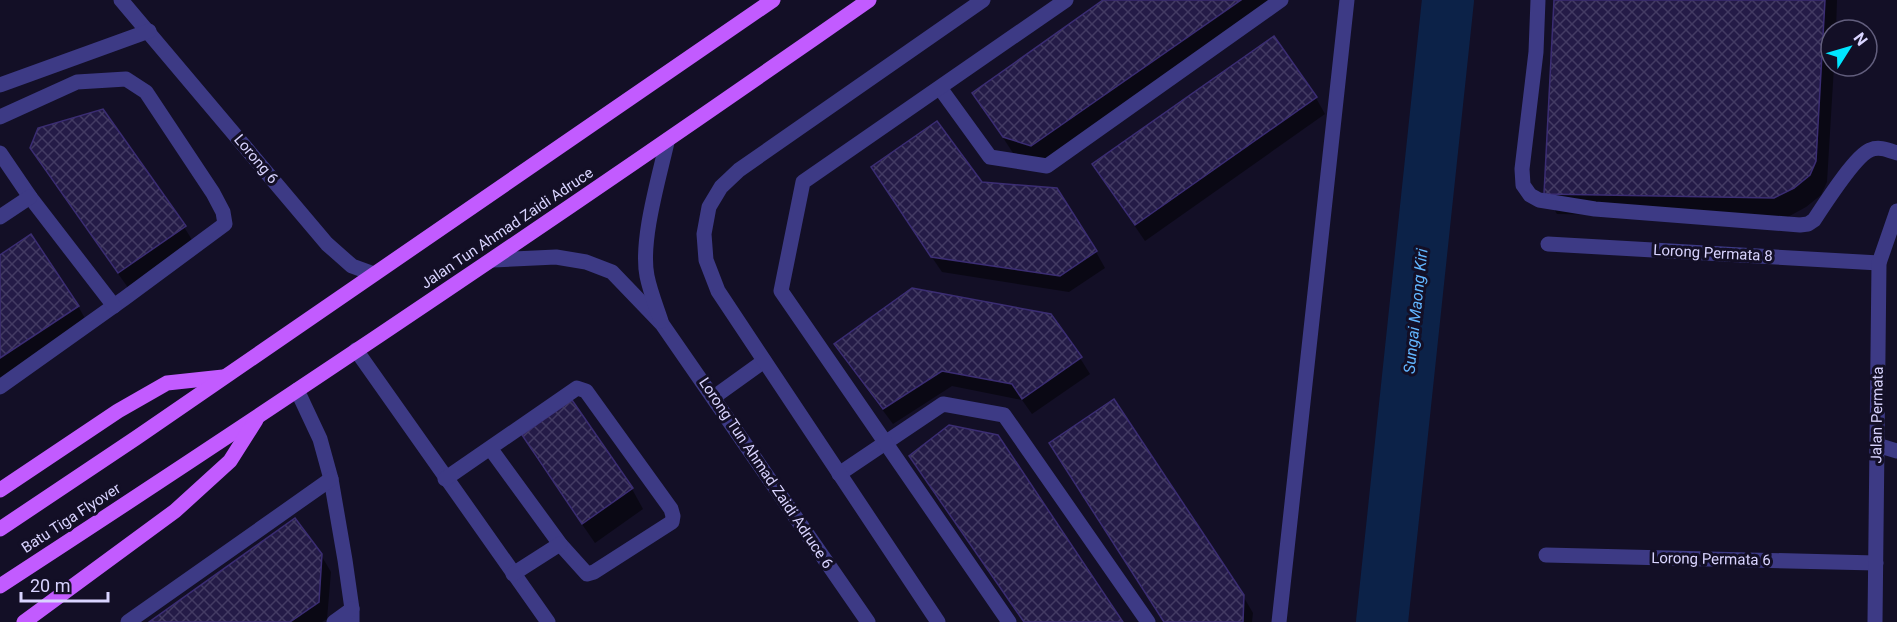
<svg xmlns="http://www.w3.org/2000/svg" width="1897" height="622" font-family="Roboto,sans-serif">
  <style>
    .shadow { fill: #0007 }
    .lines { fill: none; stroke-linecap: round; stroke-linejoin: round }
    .river { stroke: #0c2248; stroke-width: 52 }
    .building { fill: url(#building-cross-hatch); stroke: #3b2d73; stroke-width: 1.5 }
    .minor { stroke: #3d3a85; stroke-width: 15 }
    .major { stroke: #c25bff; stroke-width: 15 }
    .labels { text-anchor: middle; stroke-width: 6; stroke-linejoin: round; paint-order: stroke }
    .street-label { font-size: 15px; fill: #d9d4ff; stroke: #130f26 }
    .water-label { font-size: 16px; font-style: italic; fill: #62b6ff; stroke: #130f26 }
  </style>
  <defs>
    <pattern id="building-cross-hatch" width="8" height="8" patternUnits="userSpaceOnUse" patternTransform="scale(1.5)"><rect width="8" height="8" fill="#241b47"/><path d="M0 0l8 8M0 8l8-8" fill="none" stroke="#433b63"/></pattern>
  </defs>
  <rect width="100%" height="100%" fill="#130f26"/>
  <g class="shadow">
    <path d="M1106 0H1274L1041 162 1013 153 974 93Z"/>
    <path d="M1555 0H1837L1836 30H1831V66H1834L1827 182 1821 195 1806 207 1786 218 1557 214 1545 194Z"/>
    <path d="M1274 39 1316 98 1325 114 1145 241 1104 181Z"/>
    <path d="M31 148 184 227 194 243 129 289 41 165Z"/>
    <path d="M981 183 1096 252 1105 268 1069 292 942 272 882 184Z"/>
    <path d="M0 257 78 306 87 322 0 381Z"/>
    <path d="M836 344 1080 358 1090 374 1032 414 1022 400 952 386 893 424 845 360Z"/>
    <path d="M572 402 632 489 643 509 595 543 535 456 524 436Z"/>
    <path d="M911 456 1122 622H1024L920 472Z"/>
    <path d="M321 555 331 572 327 619 322 622H151Z"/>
    <path d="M1243 596 1253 613 1252 622H1165Z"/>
  </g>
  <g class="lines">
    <path class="river" d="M1382 622 1448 0"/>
  </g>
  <g class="building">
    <path d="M1103 0H1241L1031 146 1003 137 972 93Z"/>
    <path d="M1554 0H1825L1816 161 1810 175 1794 188 1774 198 1544 194Z"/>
    <path d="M1274 36 1317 97 1135 225 1092 164Z"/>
    <path d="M103 109 186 226 118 273 30 148 38 128Z"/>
    <path d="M937 121 982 182 1057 188 1097 251 1060 276 931 257 871 167Z"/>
    <path d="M31 234 79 306 0 358V255Z"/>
    <path d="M912 288 1051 314 1082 357 1022 399 1012 384 942 371 883 409 834 344Z"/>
    <path d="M1114 399 1244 595 1243 622H1164L1049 443Z"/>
    <path d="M572 400 633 488 582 524 522 435Z"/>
    <path d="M949 425 998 435 1123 622H1024L909 456Z"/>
    <path d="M295 518 322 554 319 602 290 622H149Z"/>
  </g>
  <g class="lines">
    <g class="minor">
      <path d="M121 0 327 244 352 266 374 274"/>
      <path d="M1538 0 1536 52 1522 169 1523 185 1530 195 1539 200 1595 209 1800 225 1808 224 1814 220C1824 205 1855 156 1870 150 1879 146 1888 150 1897 153"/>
      <path d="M0 85 149 31"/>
      <path d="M940 88 990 157 1047 166 1281 0"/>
      <path d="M0 117 77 82 126 79 146 92 213 193 223 212 225 224 125 298 0 387"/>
      <path d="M0 153 30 197 114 306"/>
      <path d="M0 217 30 197"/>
      <path d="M1548 244 1879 263"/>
      <path d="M493 260 556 257 586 262 612 272 662 324 868 622"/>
      <path d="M661 321C656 306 650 291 647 276 640 241 659 178 667 142"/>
      <path d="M356 350 548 622"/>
      <path d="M297 390 320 439 331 479 345 560 352 609V622"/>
      <path d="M714 397 764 361"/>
      <path d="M1877 445 1897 451"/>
      <path d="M839 474 943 404 1004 415 1148 622"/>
      <path d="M445 479 577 388 586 391 671 509 673 516 672 522 594 572 587 574 560 544 490 448"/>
      <path d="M1546 555 1876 563"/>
      <path d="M513 574 560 544"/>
      <path d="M128 622 331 479"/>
      <path d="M334 622 352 609"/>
      <path d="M938 622 718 291 706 260 704 234 709 207 721 187 739 170 983 0"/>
      <path d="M1009 622 781 291 803 182 1066 0"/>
      <path d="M1279 622 1347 0"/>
      <path d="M1875 622 1879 263 1897 211"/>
    </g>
    <g class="major">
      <path d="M0 490 118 411 167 383 223 377"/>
      <path d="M0 529 136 438 773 0"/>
      <path d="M0 586C293 395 583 200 869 0"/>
      <path d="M24 622 175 511 230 461 256 420"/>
    </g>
  </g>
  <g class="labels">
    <g class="street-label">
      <text transform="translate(256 159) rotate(50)" y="5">Lorong 6</text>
      <text transform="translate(507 228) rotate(-34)" y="5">Jalan Tun Ahmad Zaidi Adruce</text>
      <text transform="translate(1713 253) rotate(3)" y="5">Lorong Permata 8</text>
      <text transform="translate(1877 415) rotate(-89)" y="5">Jalan Permata</text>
      <text transform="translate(766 473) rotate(56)" y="5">Lorong Tun Ahmad Zaidi Adruce 6</text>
      <text transform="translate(71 518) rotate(-33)" y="5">Batu Tiga Flyover</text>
      <text transform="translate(1711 559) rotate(1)" y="5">Lorong Permata 6</text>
    </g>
    <g class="water-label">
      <text transform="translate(1415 311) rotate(-84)" y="6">Sungai Maong Kiri</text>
    </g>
  </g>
  <g transform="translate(1849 48) rotate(53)"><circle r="28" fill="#130f26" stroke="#625e7d" stroke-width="1.5"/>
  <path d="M0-4.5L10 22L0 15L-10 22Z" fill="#00e5ff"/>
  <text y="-9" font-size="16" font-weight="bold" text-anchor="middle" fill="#d9d4ff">N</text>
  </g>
  <path d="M21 592v9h87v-9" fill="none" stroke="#d9d4ff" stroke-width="3"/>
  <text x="30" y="592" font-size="18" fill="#d9d4ff" stroke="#130f26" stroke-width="4.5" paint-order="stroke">20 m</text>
</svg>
